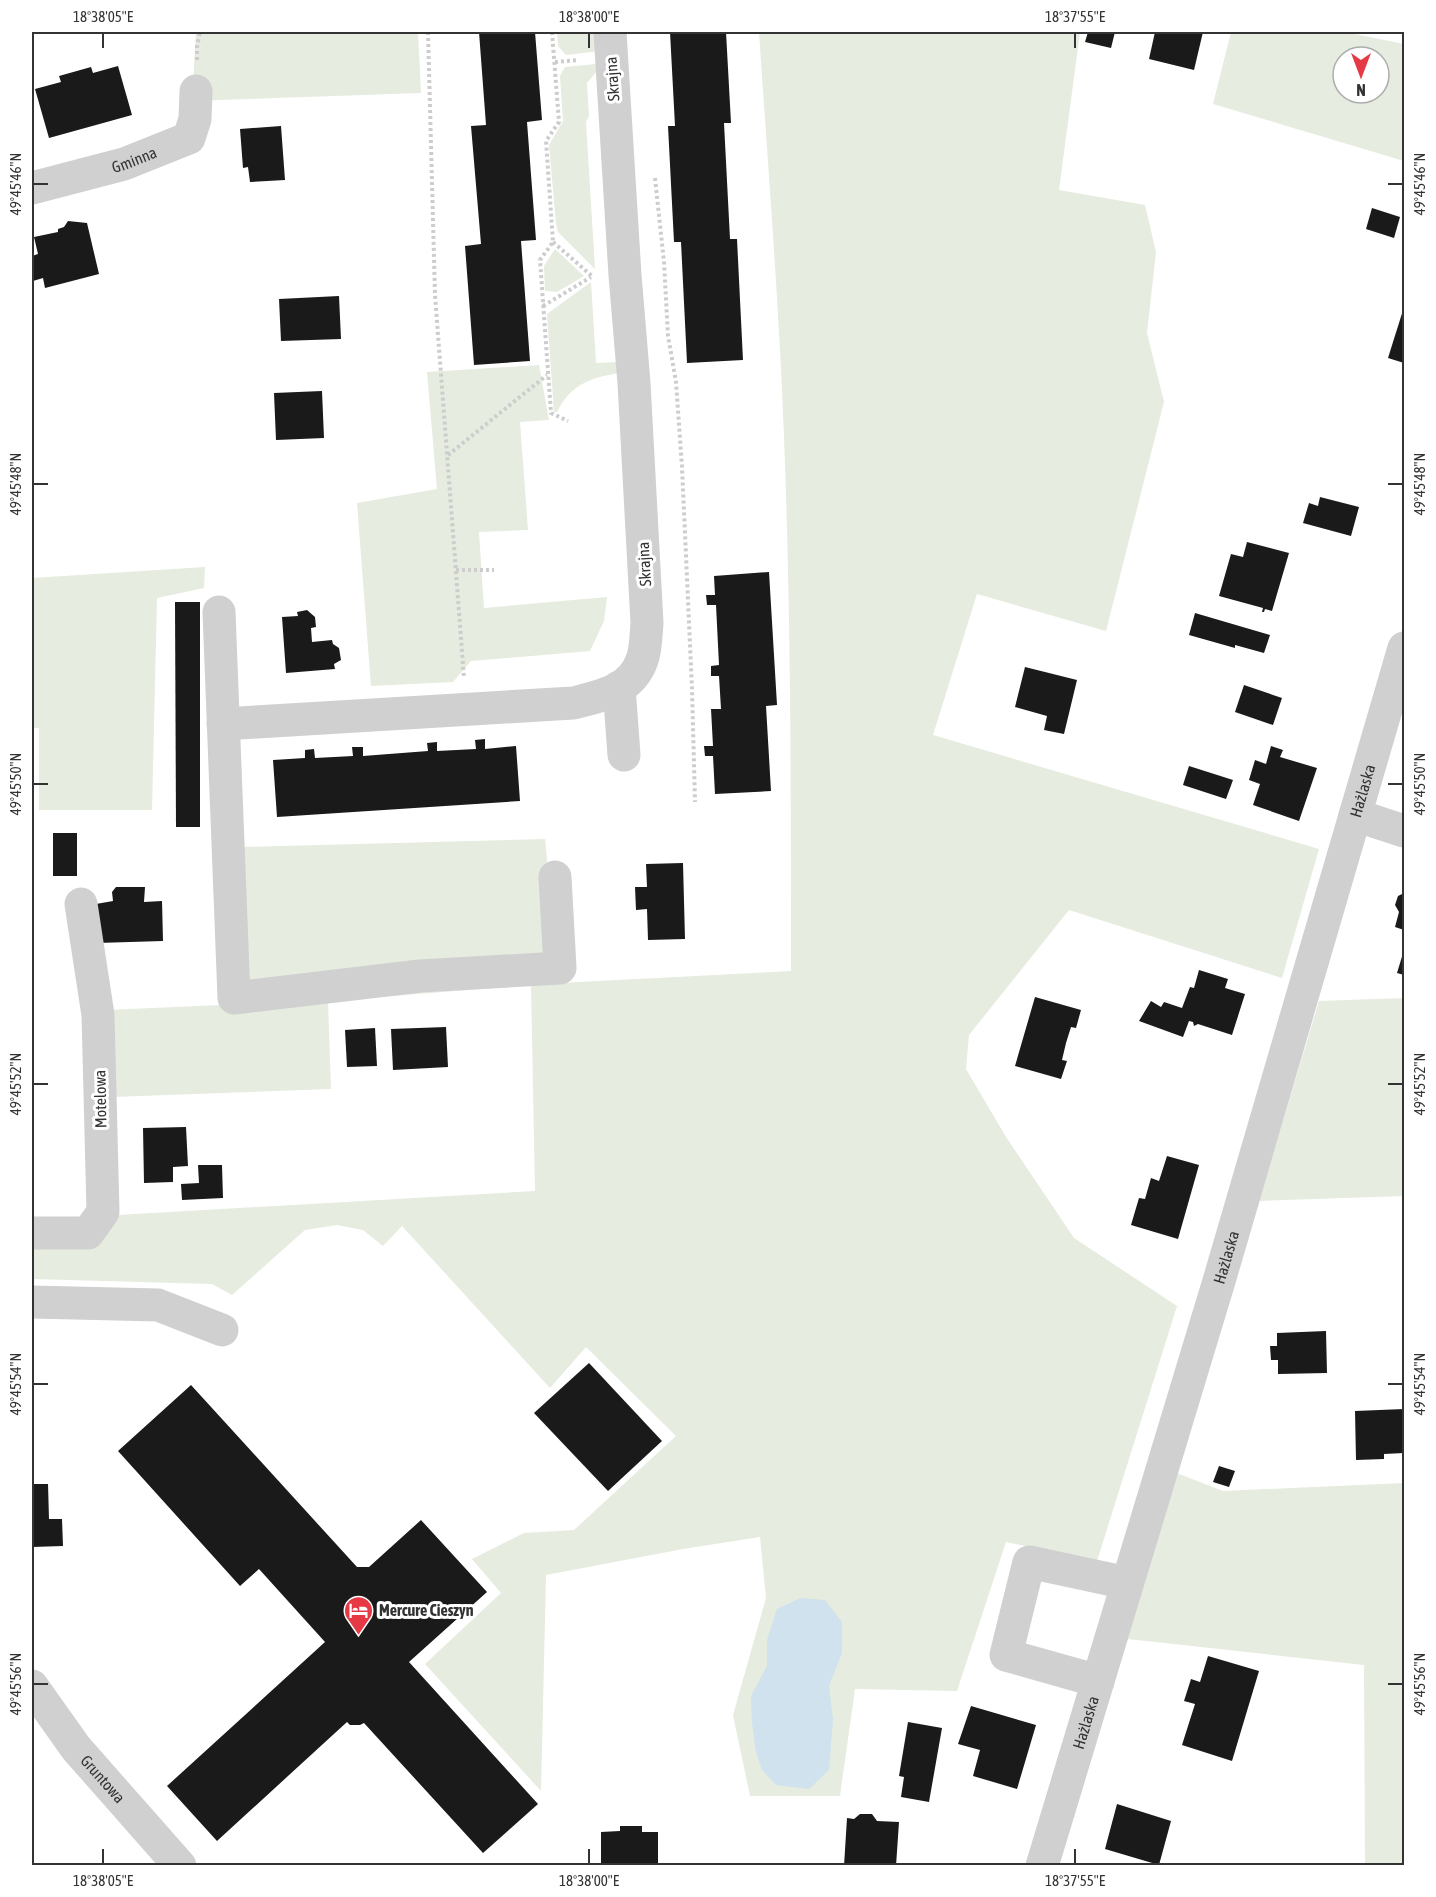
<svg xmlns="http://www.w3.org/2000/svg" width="1436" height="1897" font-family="'Asap Condensed',sans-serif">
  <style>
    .green { fill: #e6ecdf; fill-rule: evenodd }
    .water { fill: #cfe2ee }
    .building { fill: #1a1a1a }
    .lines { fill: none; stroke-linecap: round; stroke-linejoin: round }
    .path { stroke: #cdcdcd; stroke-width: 4; stroke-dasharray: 3 3; stroke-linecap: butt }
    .minor { stroke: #d0d0d0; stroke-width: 33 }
    .ticks { fill: none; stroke: #333; stroke-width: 2 }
    .labels { text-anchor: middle; stroke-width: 6; stroke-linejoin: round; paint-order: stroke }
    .street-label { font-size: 16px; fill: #333; stroke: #fff }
    .poi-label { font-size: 16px; font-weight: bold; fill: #333; stroke: #fff; text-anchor: start }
    .neatline { fill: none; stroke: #333; stroke-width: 2 }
    .ticks-label { font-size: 15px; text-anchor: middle; fill: #333 }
  </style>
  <rect width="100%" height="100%" fill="#fff"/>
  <g class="green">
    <path d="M196 32H418L421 93 192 101Z"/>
    <path d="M557 32H598L600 51 566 55 558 46Z"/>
    <path d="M759 32H1080L1059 190 1145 205 1156 252 1147 333 1164 402 1106 631 977 594 933 735 1319 849 1282 978 1069 910 969 1035 966 1069 1006 1137 1074 1238 1177 1306 1097 1561 1006 1542 957 1691 855 1689 840 1796H750L733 1715 766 1598 760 1537 683 1549 546 1575 541 1791 425 1664 501 1593 472 1559 524 1533 574 1530 676 1436 586 1347 550 1388 402 1226 383 1246 363 1230 337 1225 305 1230 232 1295 212 1284 32 1279V1220L535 1191 531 985 328 1001 331 1089 112 1097 106 1010 246 1004 241 847 545 839 559 983 791 971C791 793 791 615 784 437 779 302 768 167 759 32Z"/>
    <path d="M1231 32H1345L1404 44V161L1213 104ZM1343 57H1379V93H1343Z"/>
    <path d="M596 64V72L587 83 589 116 586 122 595 269 558 232 556 224 549 145 563 121 560 76 565 67Z"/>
    <path d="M555 249 584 276 557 292 545 291 544 266Z"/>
    <path d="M591 282 596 363 619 362V373C590 378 571 384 557 412H554L547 314Z"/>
    <path d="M539 365 549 420 520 422 528 530 479 532 484 608 607 597 604 621 590 651 471 661 453 682 371 686 357 503 437 489 427 372Z"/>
    <path d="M205 567 204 588 157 598 152 810H39V728H32V578Z"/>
    <path d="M1404 998V1196L1259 1201 1319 1001Z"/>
    <path d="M1174 1472 1223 1491 1404 1483V1865H1365L1364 1665 1128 1639Z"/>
  </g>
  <path class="water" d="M800 1598 825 1600 842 1622V1653L829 1686 833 1720 829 1770 809 1789 776 1785 762 1770 756 1752 752 1723 751 1696 767 1666V1640L777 1609Z"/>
  <g class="building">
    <path d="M479 32H535L542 120 527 122 536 240 521 241 530 361 474 365 465 246 481 244 471 126 486 125Z"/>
    <path d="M670 32H726L731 123H724L730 239H737L743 360 687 363 681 242H674L668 126H675Z"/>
    <path d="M1088 32H1115L1111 48 1085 42Z"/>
    <path d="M1155 32H1203L1194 70 1149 59Z"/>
    <path d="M118 66 132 115 49 138 35 89 61 82 59 76 91 67 93 73Z"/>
    <path d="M281 126 285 180 250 182 248 167 243 168 240 129Z"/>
    <path d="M1372 208 1400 217 1394 238 1366 229Z"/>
    <path d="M68 221 87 223 99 274 45 288 43 278 33 281 32 275V256L38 254 34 237 58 232V229L64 227Z"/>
    <path d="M339 296 341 339 281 341 279 299Z"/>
    <path d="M1404 307V363L1388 358Z"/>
    <path d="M322 391 324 438 276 440 274 393Z"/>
    <path d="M1320 497 1359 507 1351 536 1303 523 1309 503 1318 506Z"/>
    <path d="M1247 542 1289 553 1272 611 1265 609 1264 612H1262L1263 608 1219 596 1231 554 1243 557Z"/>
    <path d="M769 572 777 705 766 706 771 791 715 794 713 756H705L704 746H713L711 709H721L719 676H711V666L719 665 716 605H707L706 595H715L714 576Z"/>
    <path d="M175 602H200V827H176Z"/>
    <path d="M307 610 315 617 316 627 311 628 312 642 332 640 333 644 339 648 341 660 334 664 335 669 286 673 282 617 298 616 297 612Z"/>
    <path d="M1195 613 1270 635 1264 653 1235 645V648L1189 635Z"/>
    <path d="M1025 667 1077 680 1064 734 1044 730 1047 716 1015 707Z"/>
    <path d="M1244 685 1282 698 1273 725 1235 712Z"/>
    <path d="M485 739V749L516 746 520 801 277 817 273 760 305 758V750L314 749 315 758 353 756 352 747H363V756L428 751 427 743 437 742V751L476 749 475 740Z"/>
    <path d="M1271 746 1283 750 1280 757 1317 768 1299 821 1253 805 1260 784 1249 780 1255 760 1266 764Z"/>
    <path d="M1189 766 1233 780 1226 799 1183 785Z"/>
    <rect x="53" y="833" width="24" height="43"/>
    <path d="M683 863 685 939 648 940 647 909 636 910 635 887H647L646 864Z"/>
    <path d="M116 887H145L144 902 162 901 163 941 97 943 96 904 113 901 112 892Z"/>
    <path d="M1404 893V930L1395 927 1399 912 1395 905 1398 896Z"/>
    <path d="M1404 950V975L1397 973Z"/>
    <path d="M1199 970 1228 979 1225 988 1245 994 1232 1035 1198 1024 1194 1026 1193 1022 1189 1021 1183 1037 1139 1021 1151 1001 1161 1007 1164 1002 1182 1008 1190 987 1194 988Z"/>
    <path d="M1035 997 1081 1010 1076 1028 1071 1027 1066 1043 1062 1060 1067 1061 1061 1079 1015 1066Z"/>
    <path d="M446 1027 448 1067 393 1070 391 1029Z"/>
    <path d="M375 1028 377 1066 347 1067 345 1030Z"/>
    <path d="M186 1127 188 1166 173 1167V1182L144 1183 143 1128Z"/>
    <path d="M1167 1156 1199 1165 1178 1239 1131 1225 1139 1198 1145 1199 1151 1178 1159 1181Z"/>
    <path d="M198 1165H222L223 1198 182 1200 181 1184 199 1183Z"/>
    <path d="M1326 1331 1327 1373 1278 1374V1360H1271L1270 1346H1277V1333Z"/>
    <path d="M589 1363 662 1441 608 1491 534 1413Z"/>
    <path d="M191 1385 357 1567H369L421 1520 487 1592 409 1662 538 1804 483 1853 364 1723 360 1725H350L347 1722 217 1841 167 1786 325 1642 259 1569 240 1586 118 1451Z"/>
    <path d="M1404 1409V1453L1384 1454V1459L1356 1460 1355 1411Z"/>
    <path d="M1219 1466 1235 1471 1229 1487 1213 1482Z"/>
    <path d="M32 1484H48L49 1519H62L63 1546 32 1547Z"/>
    <path d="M1208 1656 1259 1671 1232 1761 1182 1745 1195 1704 1184 1701 1191 1679 1200 1682Z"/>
    <path d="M971 1706 1036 1725 1017 1789 973 1776 980 1750 958 1744Z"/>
    <path d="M908 1722 942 1728 929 1802 901 1797 904 1777 899 1776Z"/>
    <path d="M1117 1804 1171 1821 1159 1865 1105 1849Z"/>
    <path d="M860 1814H872L877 1821 899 1822 896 1866H844L847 1818 854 1819Z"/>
    <path d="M620 1826H642V1832H658V1866H601V1832L620 1831Z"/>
  </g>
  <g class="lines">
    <g class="path">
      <path d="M428 32 435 295 464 678"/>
      <path d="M552 32 559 122 546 141 553 242 540 260 551 413 568 421"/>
      <path d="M197 60V47L200 32"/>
      <path d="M555 62 578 60"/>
      <path d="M655 178 664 262 668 336 676 382 682 467 692 689 695 802"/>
      <path d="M553 242 593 277"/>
      <path d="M543 306 591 277"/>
      <path d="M448 455 547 375"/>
      <path d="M456 570H494"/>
    </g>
    <g class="minor">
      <path id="s1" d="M32 188 124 164 189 138 195 119 196 91"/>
      <path d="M219 612 234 998 420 976 560 968 555 877"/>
      <path d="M619 687 624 755"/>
      <path d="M223 724 573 703C601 696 631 691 642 660 646 650 646 634 647 623L634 383 625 275 610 32"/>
      <path d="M1355 815 1404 831"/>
      <path d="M32 1233H88L103 1212 98 1015 81 904"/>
      <path d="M32 1302 158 1305 222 1330"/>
      <path d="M1098 1681 1006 1655 1029 1562 1127 1583"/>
      <path id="s2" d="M32 1686 76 1748 180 1866"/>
      <path id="s3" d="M1042 1866 1219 1281 1404 648"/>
    </g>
  </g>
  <path class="ticks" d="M103 33V48M589 33V48M1075 33V48M33 184H48M1388 184H1403M33 484H48M1388 484H1403M33 784H48M1388 784H1403M33 1084H48M1388 1084H1403M33 1384H48M1388 1384H1403M33 1684H48M1388 1684H1403M103 1849V1864M589 1849V1864M1075 1849V1864"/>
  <defs>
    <symbol id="hotel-pin" viewBox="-11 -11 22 30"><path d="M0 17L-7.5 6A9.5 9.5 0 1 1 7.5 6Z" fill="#e63946" stroke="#fff"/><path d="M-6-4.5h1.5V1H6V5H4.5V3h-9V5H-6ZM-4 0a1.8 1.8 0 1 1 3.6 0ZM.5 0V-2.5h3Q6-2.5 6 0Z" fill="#fff"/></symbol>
  </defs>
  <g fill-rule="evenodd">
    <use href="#hotel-pin" x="342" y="1594" width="33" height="45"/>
  </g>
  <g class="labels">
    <g class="street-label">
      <text transform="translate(612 79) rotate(-94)" y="6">Skrajna</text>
      <text dy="6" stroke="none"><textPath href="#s1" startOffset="106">Gminna</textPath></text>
      <text transform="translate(644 564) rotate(-93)" y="6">Skrajna</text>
      <text dy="6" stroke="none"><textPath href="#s3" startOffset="1122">Hażlaska</textPath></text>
      <text transform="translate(100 1099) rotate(-91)" y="6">Motelowa</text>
      <text dy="6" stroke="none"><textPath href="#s3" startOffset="636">Hażlaska</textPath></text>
      <text dy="6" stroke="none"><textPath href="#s3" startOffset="150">Hażlaska</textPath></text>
      <text dy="6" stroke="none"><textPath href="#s2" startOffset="117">Gruntowa</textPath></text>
    </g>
    <g class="poi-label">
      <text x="379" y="1616">Mercure Cieszyn</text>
    </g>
  </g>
  <rect width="1436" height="1897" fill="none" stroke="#ffffff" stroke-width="66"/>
  <g transform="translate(1361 75) rotate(180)"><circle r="28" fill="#ffffff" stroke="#adadad" stroke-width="1.5"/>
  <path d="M0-4.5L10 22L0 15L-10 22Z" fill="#e63946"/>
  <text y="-9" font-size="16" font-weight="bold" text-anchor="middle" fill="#333333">N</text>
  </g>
  <rect x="33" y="33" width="1370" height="1831" class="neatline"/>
  <g class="ticks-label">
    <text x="103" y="22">18°38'05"E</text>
    <text x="589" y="22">18°38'00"E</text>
    <text x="1075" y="22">18°37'55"E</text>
    <text transform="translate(1420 184) rotate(-90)" y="5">49°45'46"N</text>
    <text transform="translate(16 184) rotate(-90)" y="5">49°45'46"N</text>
    <text transform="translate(1420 484) rotate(-90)" y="5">49°45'48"N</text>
    <text transform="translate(16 484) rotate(-90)" y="5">49°45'48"N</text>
    <text transform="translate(1420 784) rotate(-90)" y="5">49°45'50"N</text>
    <text transform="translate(16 784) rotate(-90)" y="5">49°45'50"N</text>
    <text transform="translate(1420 1084) rotate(-90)" y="5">49°45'52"N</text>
    <text transform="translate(16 1084) rotate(-90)" y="5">49°45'52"N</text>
    <text transform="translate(1420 1384) rotate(-90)" y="5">49°45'54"N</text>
    <text transform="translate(16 1384) rotate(-90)" y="5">49°45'54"N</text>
    <text transform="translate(1420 1684) rotate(-90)" y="5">49°45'56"N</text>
    <text transform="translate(16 1684) rotate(-90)" y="5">49°45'56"N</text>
    <text x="103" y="1886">18°38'05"E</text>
    <text x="589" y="1886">18°38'00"E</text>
    <text x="1075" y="1886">18°37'55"E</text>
  </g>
</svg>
